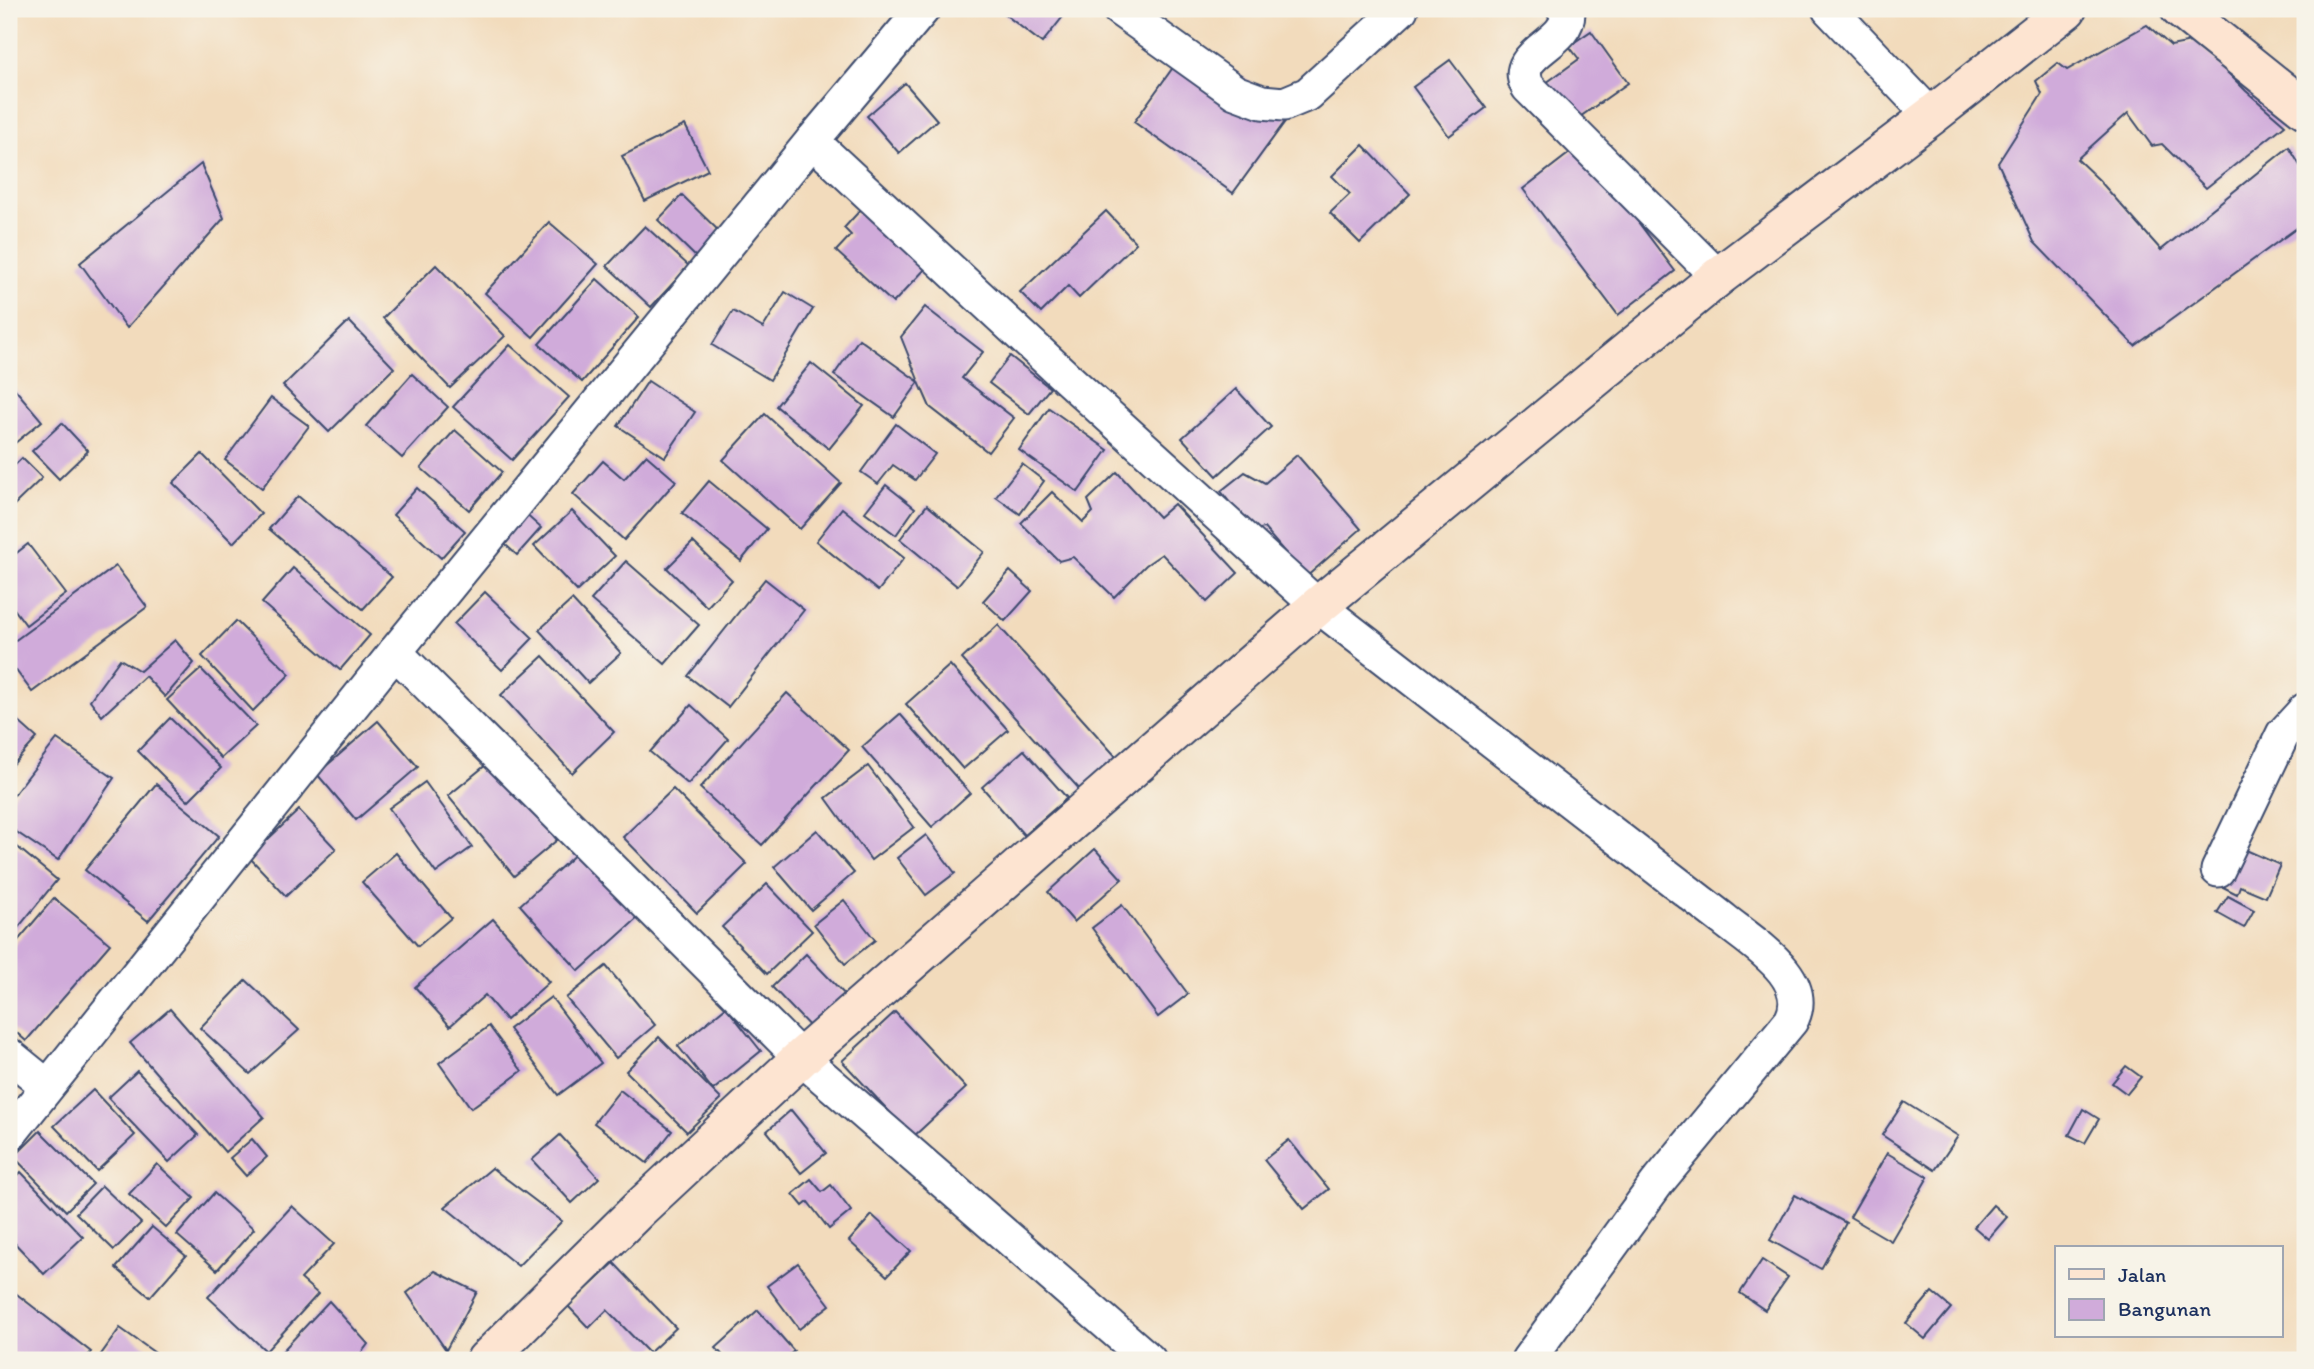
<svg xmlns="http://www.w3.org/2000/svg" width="2314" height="1369" font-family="Itim,sans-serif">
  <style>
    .building { fill: #d0abda }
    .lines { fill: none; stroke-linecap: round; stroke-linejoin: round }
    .street-casing { stroke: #3b496c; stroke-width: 37 }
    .secondary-casing { stroke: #3b496c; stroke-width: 42 }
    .street { stroke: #fff; stroke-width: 33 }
    .secondary { stroke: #fde4d1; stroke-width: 38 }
  </style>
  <rect width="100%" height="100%" fill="#f7f3e8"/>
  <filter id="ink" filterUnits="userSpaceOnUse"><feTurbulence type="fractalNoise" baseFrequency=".0143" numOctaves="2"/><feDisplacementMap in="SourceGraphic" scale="14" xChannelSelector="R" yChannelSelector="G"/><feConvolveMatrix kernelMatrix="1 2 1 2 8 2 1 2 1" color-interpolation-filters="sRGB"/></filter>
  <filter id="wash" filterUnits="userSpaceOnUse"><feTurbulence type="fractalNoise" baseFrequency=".00686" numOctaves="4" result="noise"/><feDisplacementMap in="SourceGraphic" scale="28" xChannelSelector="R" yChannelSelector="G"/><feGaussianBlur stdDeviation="1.57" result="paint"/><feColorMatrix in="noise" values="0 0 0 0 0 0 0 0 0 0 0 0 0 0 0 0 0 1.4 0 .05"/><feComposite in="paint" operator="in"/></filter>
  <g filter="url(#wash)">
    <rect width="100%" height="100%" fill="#f2dbbc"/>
    <g id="blocks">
      <g class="building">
        <path d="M998 9H1069L1042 43Z"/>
        <path d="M2147 25 2171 46 2196 41 2246 91 2285 125 2206 188 2162 144 2152 146 2128 113 2077 159 2099 180 2161 250 2289 147 2305 174V222L2135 346 2034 242 1998 163 2042 94 2036 81 2058 63 2067 70Z"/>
        <path d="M1591 31 1628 83 1574 121 1546 83 1579 59 1569 46Z"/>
        <path d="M1192 41 1292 112 1233 193 1134 122Z"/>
        <path d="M1450 60 1486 108 1449 136 1413 87Z"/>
        <path d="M905 83 937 120 899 153 867 116Z"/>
        <path d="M685 125 708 170 645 201 622 156Z"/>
        <path d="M1363 145 1410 194 1360 243 1330 213 1350 194 1332 176Z"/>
        <path d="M1580 145 1675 271 1618 315 1523 189Z"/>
        <path d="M201 164 224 218 127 328 80 263Z"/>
        <path d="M682 195 723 235 699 260 658 220Z"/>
        <path d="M864 206 929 265 893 303 836 251 851 235 844 228Z"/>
        <path d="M1106 211 1136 243 1079 298 1068 286 1041 313 1020 292Z"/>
        <path d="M549 222 598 264 533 337 485 293Z"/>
        <path d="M645 226 689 266 651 307 607 266Z"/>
        <path d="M9 244 17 250 9 263Z"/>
        <path d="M436 265 505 336 450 388 383 318Z"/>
        <path d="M597 279 639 317 582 382 539 344Z"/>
        <path d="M785 292 813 309 770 380 712 345 733 311 763 328Z"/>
        <path d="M925 307 983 352 962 378 1014 418 988 452 930 407 919 382 894 417 834 375 859 339 919 382 901 337Z"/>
        <path d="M349 321 394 368 329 432 283 386Z"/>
        <path d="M510 345 569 397 512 460 453 407Z"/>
        <path d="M1010 356 1050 388 1029 414 989 383Z"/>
        <path d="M811 363 864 406 829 449 776 406Z"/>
        <path d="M412 374 448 407 402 458 366 426Z"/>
        <path d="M648 381 695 412 665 457 618 426Z"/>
        <path d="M9 382 42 421 9 448Z"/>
        <path d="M1236 389 1271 427 1217 476 1182 438Z"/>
        <path d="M271 398 309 426 262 488 225 460Z"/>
        <path d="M1049 408 1108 450 1078 492 1019 450Z"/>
        <path d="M765 414 841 483 800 529 723 460Z"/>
        <path d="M62 423 88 451 59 479 32 451Z"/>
        <path d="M896 424 935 454 915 480 893 465 878 484 861 472Z"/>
        <path d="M455 430 502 472 469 510 421 468Z"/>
        <path d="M202 454 261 514 233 543 173 483Z"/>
        <path d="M646 455 676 481 624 540 573 494 603 461 624 479Z"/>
        <path d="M1297 455 1361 529 1306 577 1264 528 1251 531 1221 491 1245 472 1265 483Z"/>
        <path d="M22 458 42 478 12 507 9 503V471Z"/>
        <path d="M1022 464 1044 481 1020 514 996 497Z"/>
        <path d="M1117 472 1159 517 1174 504 1238 573 1207 602 1162 554 1146 565 1114 597 1073 557 1059 561 1021 523 1052 492 1083 522 1093 512 1088 500Z"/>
        <path d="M709 481 767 529 741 561 682 513Z"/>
        <path d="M886 485 915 508 896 535 865 512Z"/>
        <path d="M417 488 465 531 441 558 393 515Z"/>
        <path d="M298 496 392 577 363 609 269 529Z"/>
        <path d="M927 505 984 552 957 586 900 539Z"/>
        <path d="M842 508 904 558 878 591 816 541Z"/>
        <path d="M572 511 615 556 577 591 534 546Z"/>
        <path d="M523 512 541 528 517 555 499 539Z"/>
        <path d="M693 542 732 580 707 607 667 568Z"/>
        <path d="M28 544 66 594 26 625 9 602V559Z"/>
        <path d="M626 561 699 625 665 664 591 600Z"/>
        <path d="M116 566 147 607 32 692 9 661V645Z"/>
        <path d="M293 568 370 635 340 670 262 603Z"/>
        <path d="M1010 571 1032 591 1005 621 983 601Z"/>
        <path d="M765 579 804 610 728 707 688 676Z"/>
        <path d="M485 592 533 638 502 670 454 624Z"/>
        <path d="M572 600 621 653 588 683 539 630Z"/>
        <path d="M236 621 290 674 253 711 202 656Z"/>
        <path d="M998 625 1119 760 1082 792 962 659Z"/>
        <path d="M175 640 194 663 165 697 145 676 102 716 90 700 120 659 140 671Z"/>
        <path d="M543 656 614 732 572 773 501 695Z"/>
        <path d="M950 665 1008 730 963 769 906 704Z"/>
        <path d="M201 669 256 726 221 758 167 700Z"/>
        <path d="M787 693 849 750 762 845 700 788Z"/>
        <path d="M691 705 728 739 688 784 650 752Z"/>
        <path d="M9 713 37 738 9 769Z"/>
        <path d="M900 714 970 793 932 827 862 747Z"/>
        <path d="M170 718 221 768 188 801 138 751Z"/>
        <path d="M378 721 418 767 356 820 317 774Z"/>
        <path d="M57 739 114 778 58 860 9 827V801Z"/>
        <path d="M1024 750 1067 798 1024 835 982 787Z"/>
        <path d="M492 760 557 840 514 876 448 796Z"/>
        <path d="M868 766 914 827 871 860 826 798Z"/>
        <path d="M425 782 472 847 436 873 389 808Z"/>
        <path d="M156 784 219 836 148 921 85 870Z"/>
        <path d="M673 789 747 864 697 913 623 837Z"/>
        <path d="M299 810 336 849 286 896 249 857Z"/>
        <path d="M817 830 854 873 811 910 774 867Z"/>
        <path d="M926 835 955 873 926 895 897 858Z"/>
        <path d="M9 840 57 880 9 939Z"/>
        <path d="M2237 846 2280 865 2266 897 2240 886 2237 894 2219 885Z"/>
        <path d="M1095 849 1122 879 1074 922 1048 892Z"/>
        <path d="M579 851 639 917 579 971 520 905Z"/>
        <path d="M396 853 451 918 418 946 362 882Z"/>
        <path d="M767 884 812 931 767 974 722 927Z"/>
        <path d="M2228 896 2254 910 2244 928 2217 913Z"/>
        <path d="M54 898 110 944 26 1041 9 1026V951Z"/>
        <path d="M844 900 875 940 845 964 814 924Z"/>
        <path d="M1122 905 1188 994 1158 1017 1092 928Z"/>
        <path d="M493 919 549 982 506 1020 485 995 450 1026 415 987Z"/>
        <path d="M806 954 849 999 815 1032 772 987Z"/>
        <path d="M606 966 655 1025 616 1058 566 998Z"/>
        <path d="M246 980 299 1030 250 1074 200 1028Z"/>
        <path d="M551 997 601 1063 558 1095 509 1029Z"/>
        <path d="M726 1007 761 1051 713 1090 678 1046Z"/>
        <path d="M170 1009 264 1117 225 1152 130 1043Z"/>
        <path d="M895 1012 966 1088 913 1137 842 1061Z"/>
        <path d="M489 1026 522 1071 471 1108 439 1063Z"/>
        <path d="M659 1037 721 1099 687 1132 626 1071Z"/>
        <path d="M9 1062 24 1076 9 1091Z"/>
        <path d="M2126 1066 2141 1077 2127 1094 2112 1083Z"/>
        <path d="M137 1071 198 1135 169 1162 108 1098Z"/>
        <path d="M93 1090 135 1135 97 1171 54 1126Z"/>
        <path d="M620 1090 672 1131 647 1163 594 1123Z"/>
        <path d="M1904 1102 1958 1136 1935 1170 1882 1135Z"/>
        <path d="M2083 1109 2099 1119 2085 1143 2069 1135Z"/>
        <path d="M791 1110 826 1153 801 1173 767 1131Z"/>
        <path d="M40 1131 93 1184 66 1211 14 1157Z"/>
        <path d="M560 1135 599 1178 572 1203 532 1160Z"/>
        <path d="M252 1139 267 1157 246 1176 230 1158Z"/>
        <path d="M1289 1140 1329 1189 1304 1209 1264 1160Z"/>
        <path d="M1887 1153 1928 1177 1891 1241 1850 1217Z"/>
        <path d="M157 1164 194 1198 166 1228 129 1194Z"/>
        <path d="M492 1168 562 1221 518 1266 445 1207Z"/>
        <path d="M21 1172 83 1237 44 1274 9 1237V1184Z"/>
        <path d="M811 1179 822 1192 831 1185 851 1211 829 1229 808 1202 803 1206 793 1194Z"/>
        <path d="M102 1186 141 1223 114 1250 76 1213Z"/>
        <path d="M214 1193 254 1229 217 1270 177 1235Z"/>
        <path d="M1795 1195 1846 1223 1821 1269 1770 1240Z"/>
        <path d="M1993 1205 2007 1217 1988 1239 1974 1227Z"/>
        <path d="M292 1206 334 1244 301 1279 318 1294 266 1351 208 1297Z"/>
        <path d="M872 1215 911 1251 887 1276 849 1241Z"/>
        <path d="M152 1227 186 1256 150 1297 116 1268Z"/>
        <path d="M1762 1260 1788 1277 1765 1310 1740 1293Z"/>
        <path d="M614 1263 676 1328 649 1353 607 1310 589 1328 568 1306Z"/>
        <path d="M798 1263 830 1305 799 1329 767 1286Z"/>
        <path d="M435 1271 477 1292 446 1350 407 1293Z"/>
        <path d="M9 1288 91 1352 85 1360H24L14 1353 9 1359Z"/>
        <path d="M1932 1292 1951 1308 1925 1339 1906 1323Z"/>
        <path d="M329 1301 368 1344 356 1360H274Z"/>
        <path d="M758 1310 794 1351 783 1360H727L716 1348Z"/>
        <path d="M120 1328 165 1360H97Z"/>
      </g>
    </g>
  </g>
  <g filter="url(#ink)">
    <use href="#blocks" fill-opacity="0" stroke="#3b496c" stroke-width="2"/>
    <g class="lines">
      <defs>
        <g id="street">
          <path d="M1119 9 1235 92 1262 102 1284 104 1308 94 1401 9"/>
          <path d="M1564 9 1568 13C1568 46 1509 52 1528 87L1718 277"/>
          <path d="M1829 9 1931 116"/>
          <path d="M812 141 923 9"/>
          <path d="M395 652 801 1058 1149 1360"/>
          <path d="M2218 870 2283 734 2305 710"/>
          <path d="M9 1055 47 1086"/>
          <path d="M9 1135 395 652 812 141 1068 379 1318 606 1723 919C1751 942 1814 978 1791 1021L1657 1183 1528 1360"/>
        </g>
        <g id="secondary">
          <path d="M2180 9 2305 109"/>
          <path d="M486 1360 639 1209 801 1058 1318 606 1718 277 1931 116 2067 9"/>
        </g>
      </defs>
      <use href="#street" class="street-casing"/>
      <use href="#secondary" class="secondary-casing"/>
      <use href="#street" class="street"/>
      <use href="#secondary" class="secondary"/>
    </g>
  </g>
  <rect width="2314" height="1369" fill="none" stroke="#f7f3e8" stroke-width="35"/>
  <rect x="2055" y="1246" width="228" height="91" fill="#f7f3e8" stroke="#9fa5b1" stroke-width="2"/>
  <rect x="2069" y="1269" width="35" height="10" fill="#fde4d1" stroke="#9fa5b1" stroke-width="2"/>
  <text x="2118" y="1282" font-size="21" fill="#1b2f5e">Jalan</text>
  <rect x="2069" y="1299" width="35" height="21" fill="#d0abda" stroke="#9fa5b1" stroke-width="2"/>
  <text x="2118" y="1316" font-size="21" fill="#1b2f5e">Bangunan</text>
</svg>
